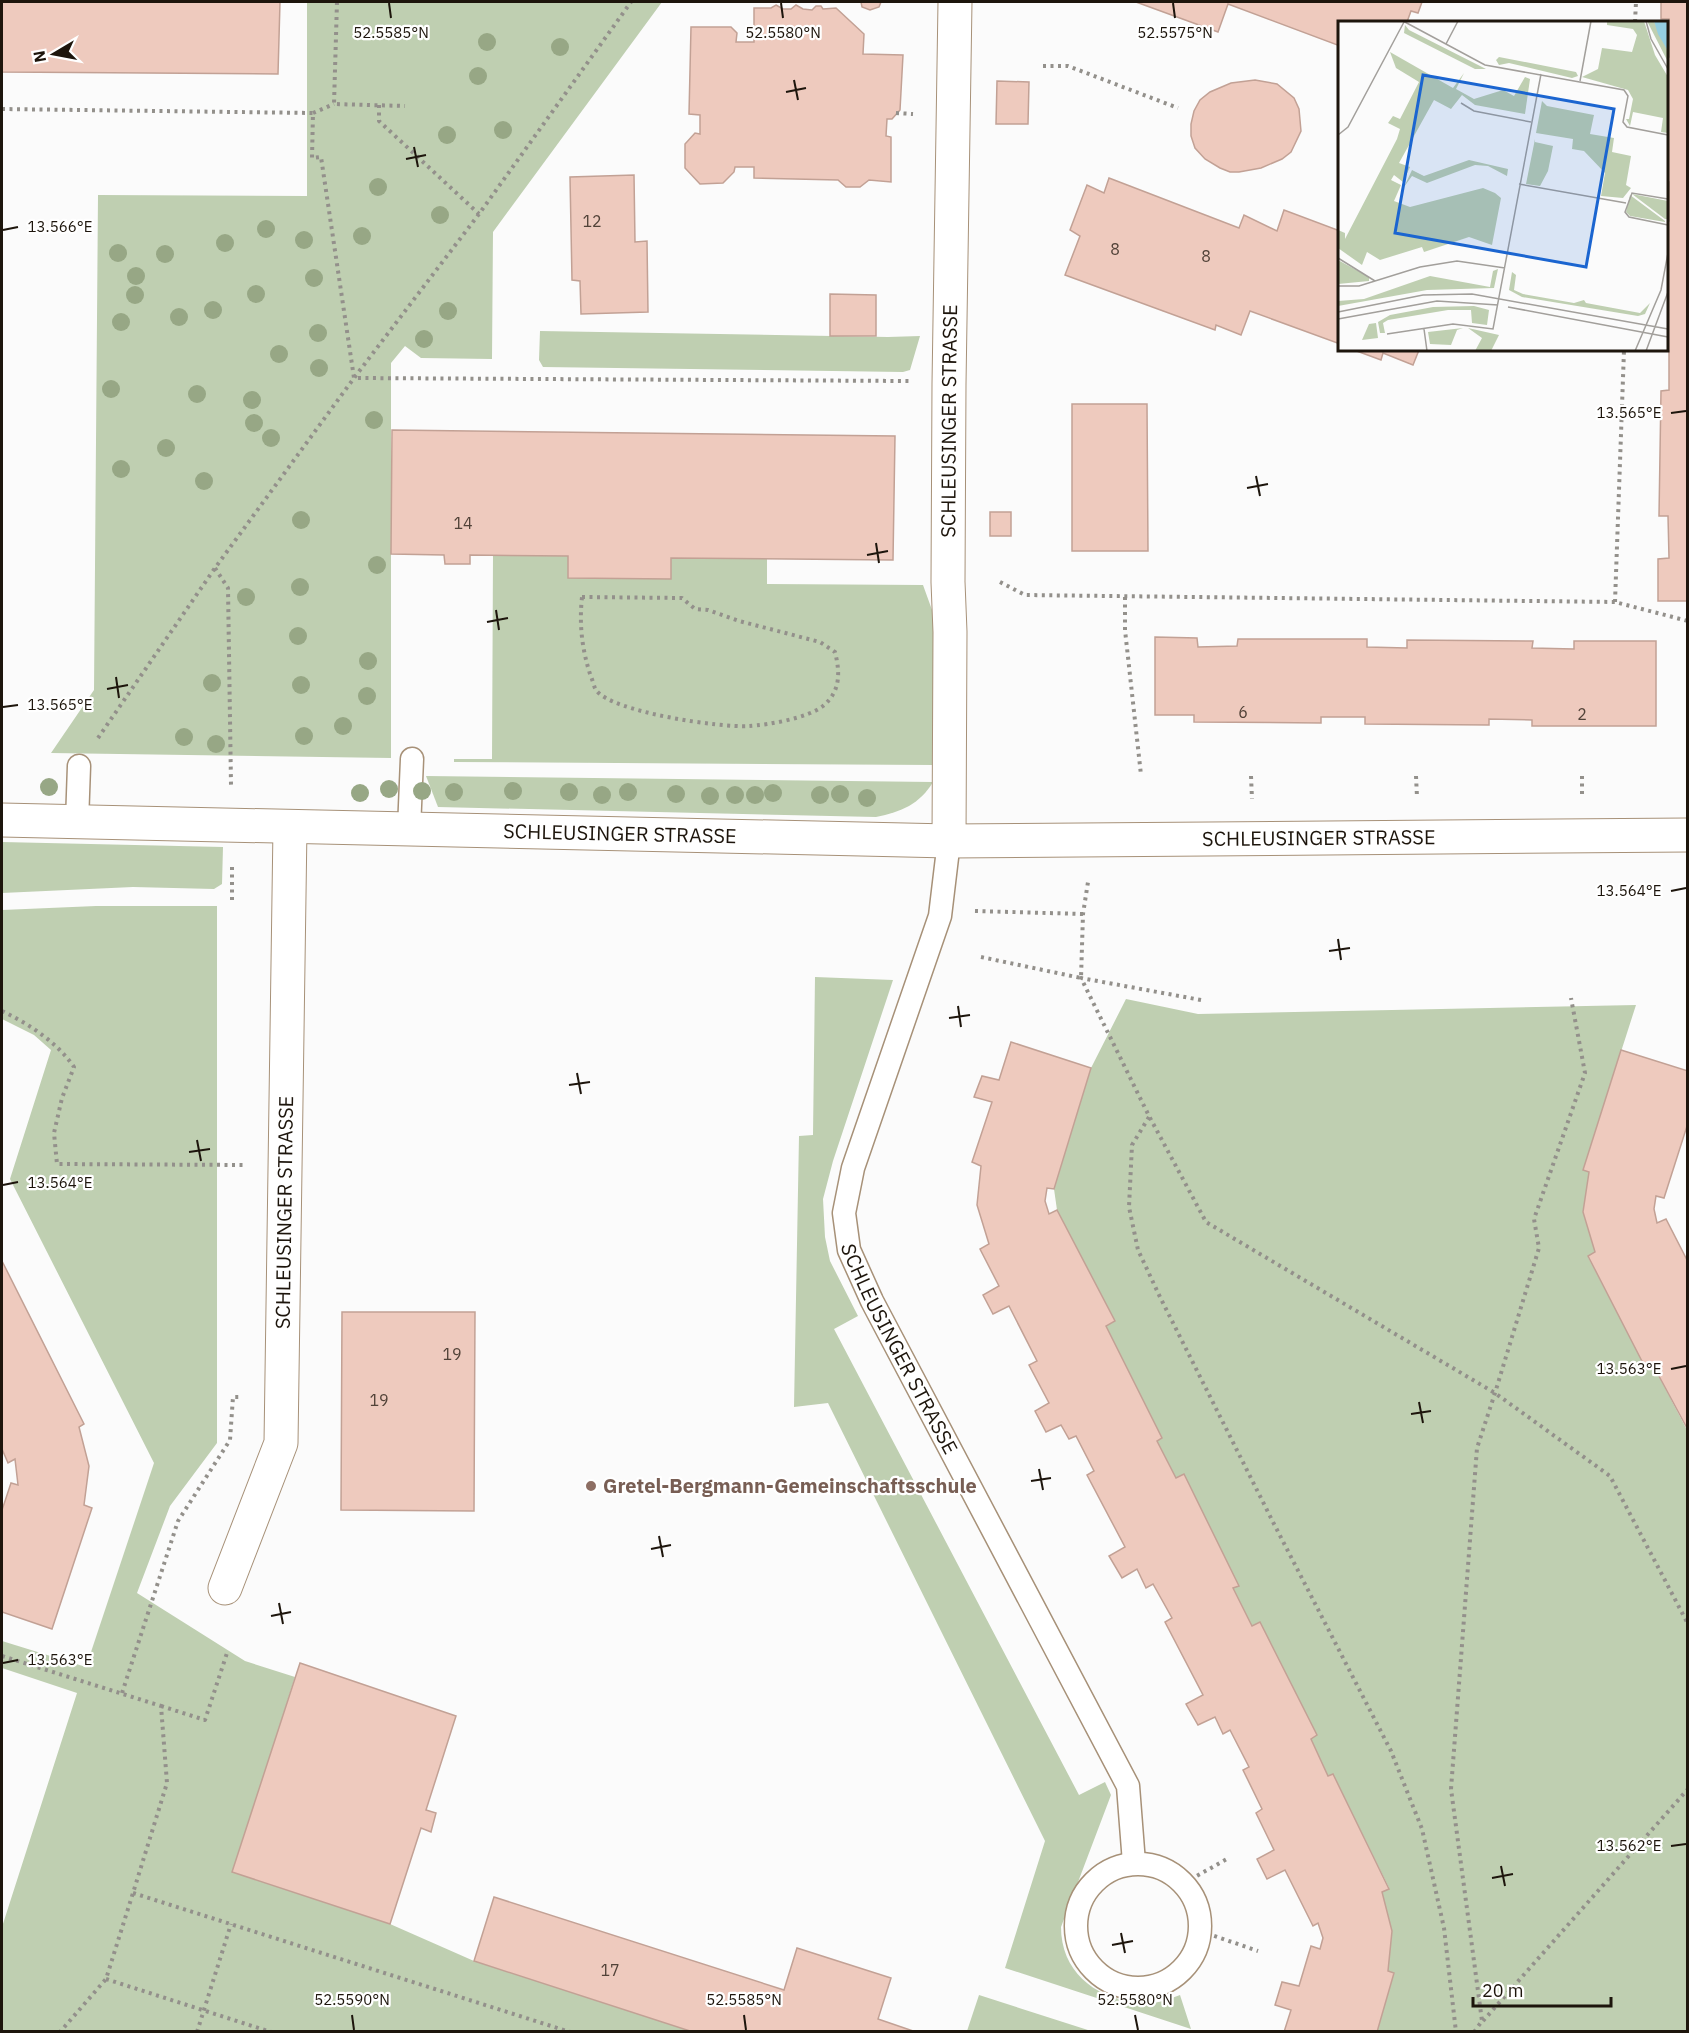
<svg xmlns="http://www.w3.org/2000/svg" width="1689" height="2033" font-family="'IBM Plex Sans',sans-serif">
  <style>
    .green { fill: #bfcfb1 }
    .building { fill: #eecabe; stroke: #c2a195; stroke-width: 1.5 }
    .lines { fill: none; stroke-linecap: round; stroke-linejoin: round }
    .service-casing { stroke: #a79178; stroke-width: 25 }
    .minor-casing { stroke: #a79178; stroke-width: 35 }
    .path { stroke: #93908b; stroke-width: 4; stroke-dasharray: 3 4.5; stroke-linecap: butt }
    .service { stroke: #fff; stroke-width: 22 }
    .minor { stroke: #fff; stroke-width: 33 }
    .tree { fill: #97a785 }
    .ticks { fill: none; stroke: #1d150c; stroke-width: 2 }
    .education-dot { fill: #8d6e63; stroke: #fff; stroke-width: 2 }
    .labels { text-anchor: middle; stroke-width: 4.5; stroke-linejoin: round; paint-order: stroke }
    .number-label { font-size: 16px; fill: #514238 }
    .street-label { font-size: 20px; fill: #1d150c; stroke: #fff }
    .education-label { font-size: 20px; font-weight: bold; fill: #785e54; stroke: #fff; text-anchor: start }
    .inset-road { fill: none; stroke: #a29f9b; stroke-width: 1.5 }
    .view { fill: #1b65d0; fill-opacity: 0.15; stroke: #1b65d0; stroke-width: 3 }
    .inset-edge { fill: none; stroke: #1d150c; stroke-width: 3 }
    .ticks-label { font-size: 15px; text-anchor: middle; fill: #1d150c; stroke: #fff; stroke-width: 4.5; stroke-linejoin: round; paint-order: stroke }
  </style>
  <rect width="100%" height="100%" fill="#fbfbfb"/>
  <g class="green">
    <path d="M307 2H662L493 232 492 359 421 358 405 346 391 363V758L51 753 94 690 98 195 307 196Z"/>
    <path d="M540 331 888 337 920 336 910 370 903 372 543 367 539 360Z"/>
    <path d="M493 555 568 556V578L671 558 767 559V584L923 585 936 621 935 765 454 762V759H492Z"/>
    <path d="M426 776 933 782C920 804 901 812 876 817L438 807Z"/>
    <path d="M2 842 223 847 222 884 214 889 133 887 2 893Z"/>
    <path d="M96 906H217V1443L170 1506 137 1593 245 1661 295 1677 233 1872 390 1924 474 1961 693 2031H2V1927L77 1693 2 1668V1641L86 1667 154 1463 10 1179 51 1050 34 1035 2 1019V910Z"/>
    <path d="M815 977 893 980 833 1161 823 1199 825 1237 830 1261 858 1316 834 1329 1079 1795 1105 1782 1111 1795 1061 1927C1061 1970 1093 1997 1134 2002 1140 2002 1147 2004 1153 2003 1162 2002 1171 1998 1180 1995L1191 2029 1005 1968 1045 1841 828 1403 794 1407 799 1136 813 1135Z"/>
    <path d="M1126 999 1198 1014 1636 1005 1583 1170 1589 1172 1583 1212 1595 1252 1588 1257 1646 1368 1653 1365 1687 1430V2031H1377L1394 1973 1388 1971 1382 1892 1389 1888 1333 1774 1328 1776 1311 1739 1316 1735 1252 1626 1233 1588 1238 1586 1184 1474 1176 1478 1157 1441 1162 1438 1106 1326 1115 1321 1057 1210 1054 1189 1091 1068Z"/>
    <path d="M979 1995 1091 2031H967Z"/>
  </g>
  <g class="building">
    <path d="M2 2H280L278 74 2 72Z"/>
    <path d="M861 2H881L879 7 870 10 862 7Z"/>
    <path d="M1136 2H1422L1418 13 1411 11 1407 22H1340V46L1228 4 1218 32Z"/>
    <path d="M1661 2H1688V601H1658V559L1669 558 1668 516H1659L1661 391 1669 390V351H1661V350H1666V221H1669V182H1666V57H1669V19H1661Z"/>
    <path d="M776 5 783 9H791L796 5 803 9 812 10 816 6H821L823 9 836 8 864 34 863 54 903 55 900 110 892 119H887L886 136 891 137V182L869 180 860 187H846L838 180 754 178V167H735L734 172 723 183 700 184 685 168V144L695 133 700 134V115L689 114 691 27H731L737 33 736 42H754V8H771Z"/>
    <path d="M1255 80 1277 84 1294 98 1299 109 1301 131 1291 152 1282 159 1261 168 1239 172H1230L1220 168 1205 159 1195 148 1191 136V124L1194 111 1200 100 1210 92 1231 83Z"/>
    <path d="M997 81 1029 82 1028 124H996Z"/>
    <path d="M634 175 635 242 647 241 648 312 581 314 580 281 572 280 570 177Z"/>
    <path d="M1109 178 1239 228 1244 215 1277 231 1284 210 1340 231V344L1250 311 1241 335 1216 325 1215 330 1065 275 1080 236 1070 230 1087 185 1104 193Z"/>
    <path d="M830 294 876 295V336H830Z"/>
    <path d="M1354 350H1419L1413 365 1383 353 1381 360Z"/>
    <path d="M1072 404H1147L1148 551H1072Z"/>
    <path d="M392 430 895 436 893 560 671 558V579L568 578V556L470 555V564H445L444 555 391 554Z"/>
    <rect x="990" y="512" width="21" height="24"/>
    <path d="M1155 637 1197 638 1198 647 1237 646 1238 639H1367V647L1407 648V640L1533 641 1532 648 1574 649V641H1656V726H1532V720L1489 719V725L1365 724V717H1321V723L1194 722V715H1155Z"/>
    <path d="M1011 1042 1091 1068 1054 1189 1047 1188 1045 1201 1049 1214 1057 1210 1115 1321 1106 1326 1162 1438 1157 1441 1176 1478 1184 1474 1239 1586 1233 1588 1252 1626 1260 1622 1317 1735 1311 1739 1328 1776 1333 1774 1389 1889 1382 1892 1392 1931 1388 1971 1394 1973 1377 2032H1284L1291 2010 1275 2005 1282 1982 1299 1986 1311 1946 1320 1949 1323 1938 1318 1923 1313 1926 1285 1870 1267 1879 1257 1859 1274 1850 1256 1813 1262 1809 1243 1770 1249 1767 1230 1730 1223 1734 1215 1717 1198 1725 1186 1704 1203 1695 1165 1622 1172 1618 1153 1584 1146 1588 1137 1569 1122 1578 1109 1556 1125 1547 1087 1475 1094 1471 1076 1436 1069 1439 1061 1425 1046 1432 1035 1411 1049 1403 1029 1365 1037 1361 1009 1306 993 1314 983 1295 999 1286 980 1249 989 1244 977 1205 981 1166 972 1162 992 1102 974 1097 982 1076 999 1080Z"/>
    <path d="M1621 1050 1688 1071V1123L1664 1198 1656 1196 1654 1209 1657 1223 1666 1219 1688 1262V1430L1653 1365 1646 1369 1588 1256 1595 1252 1583 1212 1589 1172 1583 1170Z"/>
    <path d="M2 1261 84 1424 79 1427 89 1466 84 1505 92 1508 52 1629 2 1612V1510L11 1483 18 1485 15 1459 8 1463 2 1449Z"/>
    <path d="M342 1312H475L474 1511 341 1510Z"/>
    <path d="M300 1663 456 1716 426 1810 436 1813 431 1832 421 1828 390 1924 232 1872Z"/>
    <path d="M494 1897 784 1990 797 1948 891 1978 878 2019 916 2032H693L474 1961Z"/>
  </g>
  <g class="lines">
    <defs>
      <g id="service">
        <path d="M77 822 79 766"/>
        <path d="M409 829 412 759"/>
        <path id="s1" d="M949 841 940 916 853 1168 844 1213 849 1250 872 1301 1128 1786 1134 1863"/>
        <circle cx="1138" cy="1926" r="62"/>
      </g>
      <g id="minor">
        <path id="s2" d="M2 820 949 841 1688 835"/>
        <path id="s3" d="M949 841 950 632 948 582 949 384 955 2"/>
        <path id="s4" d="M225 1588 281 1443 290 827"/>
      </g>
    </defs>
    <use href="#service" class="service-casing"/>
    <use href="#minor" class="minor-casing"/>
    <g class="path">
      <path d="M337 2 334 104 405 106"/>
      <path d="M1635 22 1636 2"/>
      <path d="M1043 66H1068L1178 108"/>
      <path d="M379 105V121L479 214"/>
      <path d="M2 109 313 113 312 158 321 157 354 378 909 381"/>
      <path d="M313 113 334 104"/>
      <path d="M896 113 913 114"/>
      <path d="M215 568 228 588 231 785"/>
      <path d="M1000 582 1025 595 1615 602 1688 621"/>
      <path d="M582 597 682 598 695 609 708 610 739 621 820 642 835 652C840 672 841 691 823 706 808 718 768 725 749 726 721 728 611 712 596 690 594 687 593 681 591 677 582 650 579 625 582 597Z"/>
      <path d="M1125 597V630L1141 775"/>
      <path d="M1615 602 1624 350"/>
      <path d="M98 738 215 568 354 378 479 214 631 2"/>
      <path d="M1251 776 1252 799"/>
      <path d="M1416 776 1417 797"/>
      <path d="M1582 776V797"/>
      <path d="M232 900V865"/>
      <path d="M975 911 1083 914"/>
      <path d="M981 957 1081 978 1083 914 1088 882"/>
      <path d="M1201 1000 1081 978 1149 1116 1206 1222 1495 1393 1610 1476 1688 1624"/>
      <path d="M2 1011C29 1024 57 1042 74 1067L62 1098 54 1133 57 1164 244 1165"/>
      <path d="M1149 1117 1132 1145 1129 1207 1138 1250 1160 1297 1273 1522 1391 1751 1422 1829 1444 1928 1456 2032"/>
      <path d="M2 1656 161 1706 167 1783 133 1893 106 1979 60 2032"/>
      <path d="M122 1693 178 1521 230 1440 233 1397H242"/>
      <path d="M161 1706 205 1720 227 1653"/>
      <path d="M1184 1883 1227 1859"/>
      <path d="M133 1893 570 2032"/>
      <path d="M1200 1931 1258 1951"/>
      <path d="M106 1979 271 2032"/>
      <path d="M1483 2021 1688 1789"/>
      <path d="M197 2032 231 1924"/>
      <path d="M1474 2032 1482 2021 1451 1789 1477 1448 1495 1393 1539 1248 1534 1219 1585 1073 1571 998"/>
    </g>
    <use href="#service" class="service"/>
    <use href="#minor" class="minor"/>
  </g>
  <g class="tree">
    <circle cx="487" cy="42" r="9"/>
    <circle cx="560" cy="47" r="9"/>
    <circle cx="478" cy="76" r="9"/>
    <circle cx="503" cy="130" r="9"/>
    <circle cx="447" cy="135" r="9"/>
    <circle cx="378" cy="187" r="9"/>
    <circle cx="440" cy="215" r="9"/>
    <circle cx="266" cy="229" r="9"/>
    <circle cx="362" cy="236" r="9"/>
    <circle cx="304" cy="240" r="9"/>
    <circle cx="225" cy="243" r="9"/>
    <circle cx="118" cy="253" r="9"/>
    <circle cx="165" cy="254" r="9"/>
    <circle cx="136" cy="276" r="9"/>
    <circle cx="314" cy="278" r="9"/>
    <circle cx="256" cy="294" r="9"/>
    <circle cx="135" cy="295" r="9"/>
    <circle cx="213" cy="310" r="9"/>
    <circle cx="448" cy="311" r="9"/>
    <circle cx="179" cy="317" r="9"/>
    <circle cx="121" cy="322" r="9"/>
    <circle cx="318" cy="333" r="9"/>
    <circle cx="424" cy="339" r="9"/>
    <circle cx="279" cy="354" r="9"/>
    <circle cx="319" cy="368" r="9"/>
    <circle cx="111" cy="389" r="9"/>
    <circle cx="197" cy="394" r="9"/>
    <circle cx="252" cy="400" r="9"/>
    <circle cx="374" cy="420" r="9"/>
    <circle cx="254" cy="423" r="9"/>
    <circle cx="271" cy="438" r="9"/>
    <circle cx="166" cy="448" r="9"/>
    <circle cx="121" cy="469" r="9"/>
    <circle cx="204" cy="481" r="9"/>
    <circle cx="301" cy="520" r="9"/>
    <circle cx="377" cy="565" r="9"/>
    <circle cx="300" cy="587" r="9"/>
    <circle cx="246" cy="597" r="9"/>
    <circle cx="298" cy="636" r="9"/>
    <circle cx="368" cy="661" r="9"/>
    <circle cx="212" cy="683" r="9"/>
    <circle cx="301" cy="685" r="9"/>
    <circle cx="367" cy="696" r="9"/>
    <circle cx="343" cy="726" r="9"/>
    <circle cx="304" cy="736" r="9"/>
    <circle cx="184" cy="737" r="9"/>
    <circle cx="216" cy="744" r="9"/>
    <circle cx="49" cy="787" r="9"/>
    <circle cx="389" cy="789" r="9"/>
    <circle cx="422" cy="791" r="9"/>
    <circle cx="513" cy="791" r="9"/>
    <circle cx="454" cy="792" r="9"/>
    <circle cx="569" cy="792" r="9"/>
    <circle cx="628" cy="792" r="9"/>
    <circle cx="360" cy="793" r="9"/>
    <circle cx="773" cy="793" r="9"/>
    <circle cx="676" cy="794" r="9"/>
    <circle cx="840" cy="794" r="9"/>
    <circle cx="602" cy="795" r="9"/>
    <circle cx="735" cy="795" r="9"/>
    <circle cx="755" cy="795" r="9"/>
    <circle cx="820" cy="795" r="9"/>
    <circle cx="710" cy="796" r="9"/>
    <circle cx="867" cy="798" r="9"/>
  </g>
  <path class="ticks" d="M389 3 391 18M781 3 783 18M1173 3 1175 18M794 80 798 100M786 92 806 88M414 147 418 167M406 159 426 155M3 230 18 227M1671 413 1686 411M1256 476 1260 496M1247 488 1268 484M876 543 879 563M867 555 888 551M496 610 499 630M487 622 508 618M116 677 119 698M107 689 128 685M3 707 18 705M1671 891 1686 888M1338 939 1341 960M1329 951 1350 948M958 1006 961 1027M949 1018 970 1015M577 1073 581 1094M569 1085 590 1082M197 1140 201 1161M189 1152 210 1149M3 1185 18 1182M1671 1369 1686 1366M1419 1402 1423 1423M1411 1414 1431 1411M1039 1469 1043 1490M1031 1481 1051 1478M659 1536 663 1557M651 1549 671 1545M279 1603 283 1624M271 1616 291 1612M3 1663 18 1660M1671 1846 1686 1844M1501 1866 1505 1886M1492 1878 1513 1874M1121 1933 1125 1953M1112 1945 1133 1941M352 2015 354 2030M744 2015 746 2030M1135 2015 1138 2030"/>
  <circle class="education-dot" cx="591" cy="1486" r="6"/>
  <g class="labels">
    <g class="number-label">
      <text x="592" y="227">12</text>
      <text x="1115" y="255">8</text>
      <text x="1206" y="262">8</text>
      <text x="463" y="529">14</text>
      <text x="1243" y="718">6</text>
      <text x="1582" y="720">2</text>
      <text x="452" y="1360">19</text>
      <text x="379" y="1406">19</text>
      <text x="610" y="1976">17</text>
    </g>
    <g class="street-label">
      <text dy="7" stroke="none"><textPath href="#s3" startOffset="420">SCHLEUSINGER STRASSE</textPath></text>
      <text dy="7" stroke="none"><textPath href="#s2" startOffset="618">SCHLEUSINGER STRASSE</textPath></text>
      <text dy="7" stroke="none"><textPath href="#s2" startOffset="1317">SCHLEUSINGER STRASSE</textPath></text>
      <text dy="7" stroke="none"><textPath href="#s4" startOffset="386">SCHLEUSINGER STRASSE</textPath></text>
      <text dy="7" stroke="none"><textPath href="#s1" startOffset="536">SCHLEUSINGER STRASSE</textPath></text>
    </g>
    <g class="education-label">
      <text x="603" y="1493">Gretel-Bergmann-Gemeinschaftsschule</text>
    </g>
  </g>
  <g transform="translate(1338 21)">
    <rect width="330" height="330" fill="#fbfbfb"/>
    <path d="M269 0H306L317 34 330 56V112L323 111 325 97 295 91 292 105 288 98H291L295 78 290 69 244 56 260 48 264 27 294 31 299 14 295 8 269 4ZM309 0H316L330 30V41ZM67 4 71 9 148 48H137L66 12ZM52 31 115 67 126 52 118 68 136 78 165 69 176 75 187 56 192 58 187 93 137 84 124 74 113 88 96 79 61 142 72 146 65 161 56 154 53 159 63 164 56 180 72 186 145 167 157 172 163 177 154 224 131 216 86 231 84 226 42 239 29 231 24 244 0 227V209L7 212V218L59 118 62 108 50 102 55 95 62 98 81 61 58 47ZM161 36 238 51 240 55 234 57 171 42 161 44 158 39ZM204 80 209 85 256 94 252 113 276 117 274 131 293 135 288 164 293 167 285 177 263 175 267 152 246 130 234 128 235 118 198 112ZM197 118V121L215 125 210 150 202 165 188 163ZM131 139 170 148 169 155 150 145 137 144 89 162 74 155 66 166 74 149 86 155ZM294 173 330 180V198H327ZM292 174 327 200V201L292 195 288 191ZM0 239 31 256V260L0 263ZM160 248 156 267 89 269 0 285V280L26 278 92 255 152 266 155 250ZM174 251 178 254 176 269 185 273 236 282 246 279 248 282 302 292 312 282 307 293 300 295 184 276 171 269ZM136 285 151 289 149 304 134 302 133 289H110L50 299 45 302 47 312H42L40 301 52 294 95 286ZM38 302 40 317 24 319 31 303ZM125 307 119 309 113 324 92 323 90 311ZM130 307 161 314 153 330H137L144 317Z" fill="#bfcfb1"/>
    <path d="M316 0H330V30L320 13Z" fill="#94cee1"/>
    <path class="inset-road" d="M65 0 147 44 286 69 290 75 285 101 289 106 330 114M308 0 313 18 330 48M108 23 120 0M242 60 253 0M123 82 136 90 193 101M0 114 10 106 66 1M181 163 288 182M330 178 294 172 287 191 291 196 330 204M0 237 37 260M0 265H21L82 246 119 240 167 247M170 286 330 316M0 291 85 274 134 273 330 308M0 298 99 280 160 284M86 308 89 330M49 313 115 303 155 308 203 53M297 330 323 269 330 232M308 330 330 271"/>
    <path class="view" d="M85 54 276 88 248 246 57 212Z"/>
    <rect width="330" height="330" class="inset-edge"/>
  </g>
  <g class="ticks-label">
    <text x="391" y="38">52.5585°N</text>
    <text x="783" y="38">52.5580°N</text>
    <text x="1175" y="38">52.5575°N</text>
    <text x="60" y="232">13.566°E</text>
    <text x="1629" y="418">13.565°E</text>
    <text x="60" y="710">13.565°E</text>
    <text x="1629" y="896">13.564°E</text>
    <text x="60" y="1188">13.564°E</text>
    <text x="1629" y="1374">13.563°E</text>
    <text x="60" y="1665">13.563°E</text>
    <text x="1629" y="1851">13.562°E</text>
    <text x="352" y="2005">52.5590°N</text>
    <text x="744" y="2005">52.5585°N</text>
    <text x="1135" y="2005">52.5580°N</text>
  </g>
  <rect width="1689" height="2033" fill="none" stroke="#1d150c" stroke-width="6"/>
  <g transform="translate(54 54) rotate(260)" stroke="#ffffff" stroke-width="4.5" paint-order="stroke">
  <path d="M0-4.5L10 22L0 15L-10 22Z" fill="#1d150c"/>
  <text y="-9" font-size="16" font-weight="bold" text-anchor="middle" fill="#1d150c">N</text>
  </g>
  <path d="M1473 1997v9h138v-9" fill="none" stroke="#1d150c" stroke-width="3"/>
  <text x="1482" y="1997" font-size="18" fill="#1d150c" stroke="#ffffff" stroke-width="4.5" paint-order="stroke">20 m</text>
</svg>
